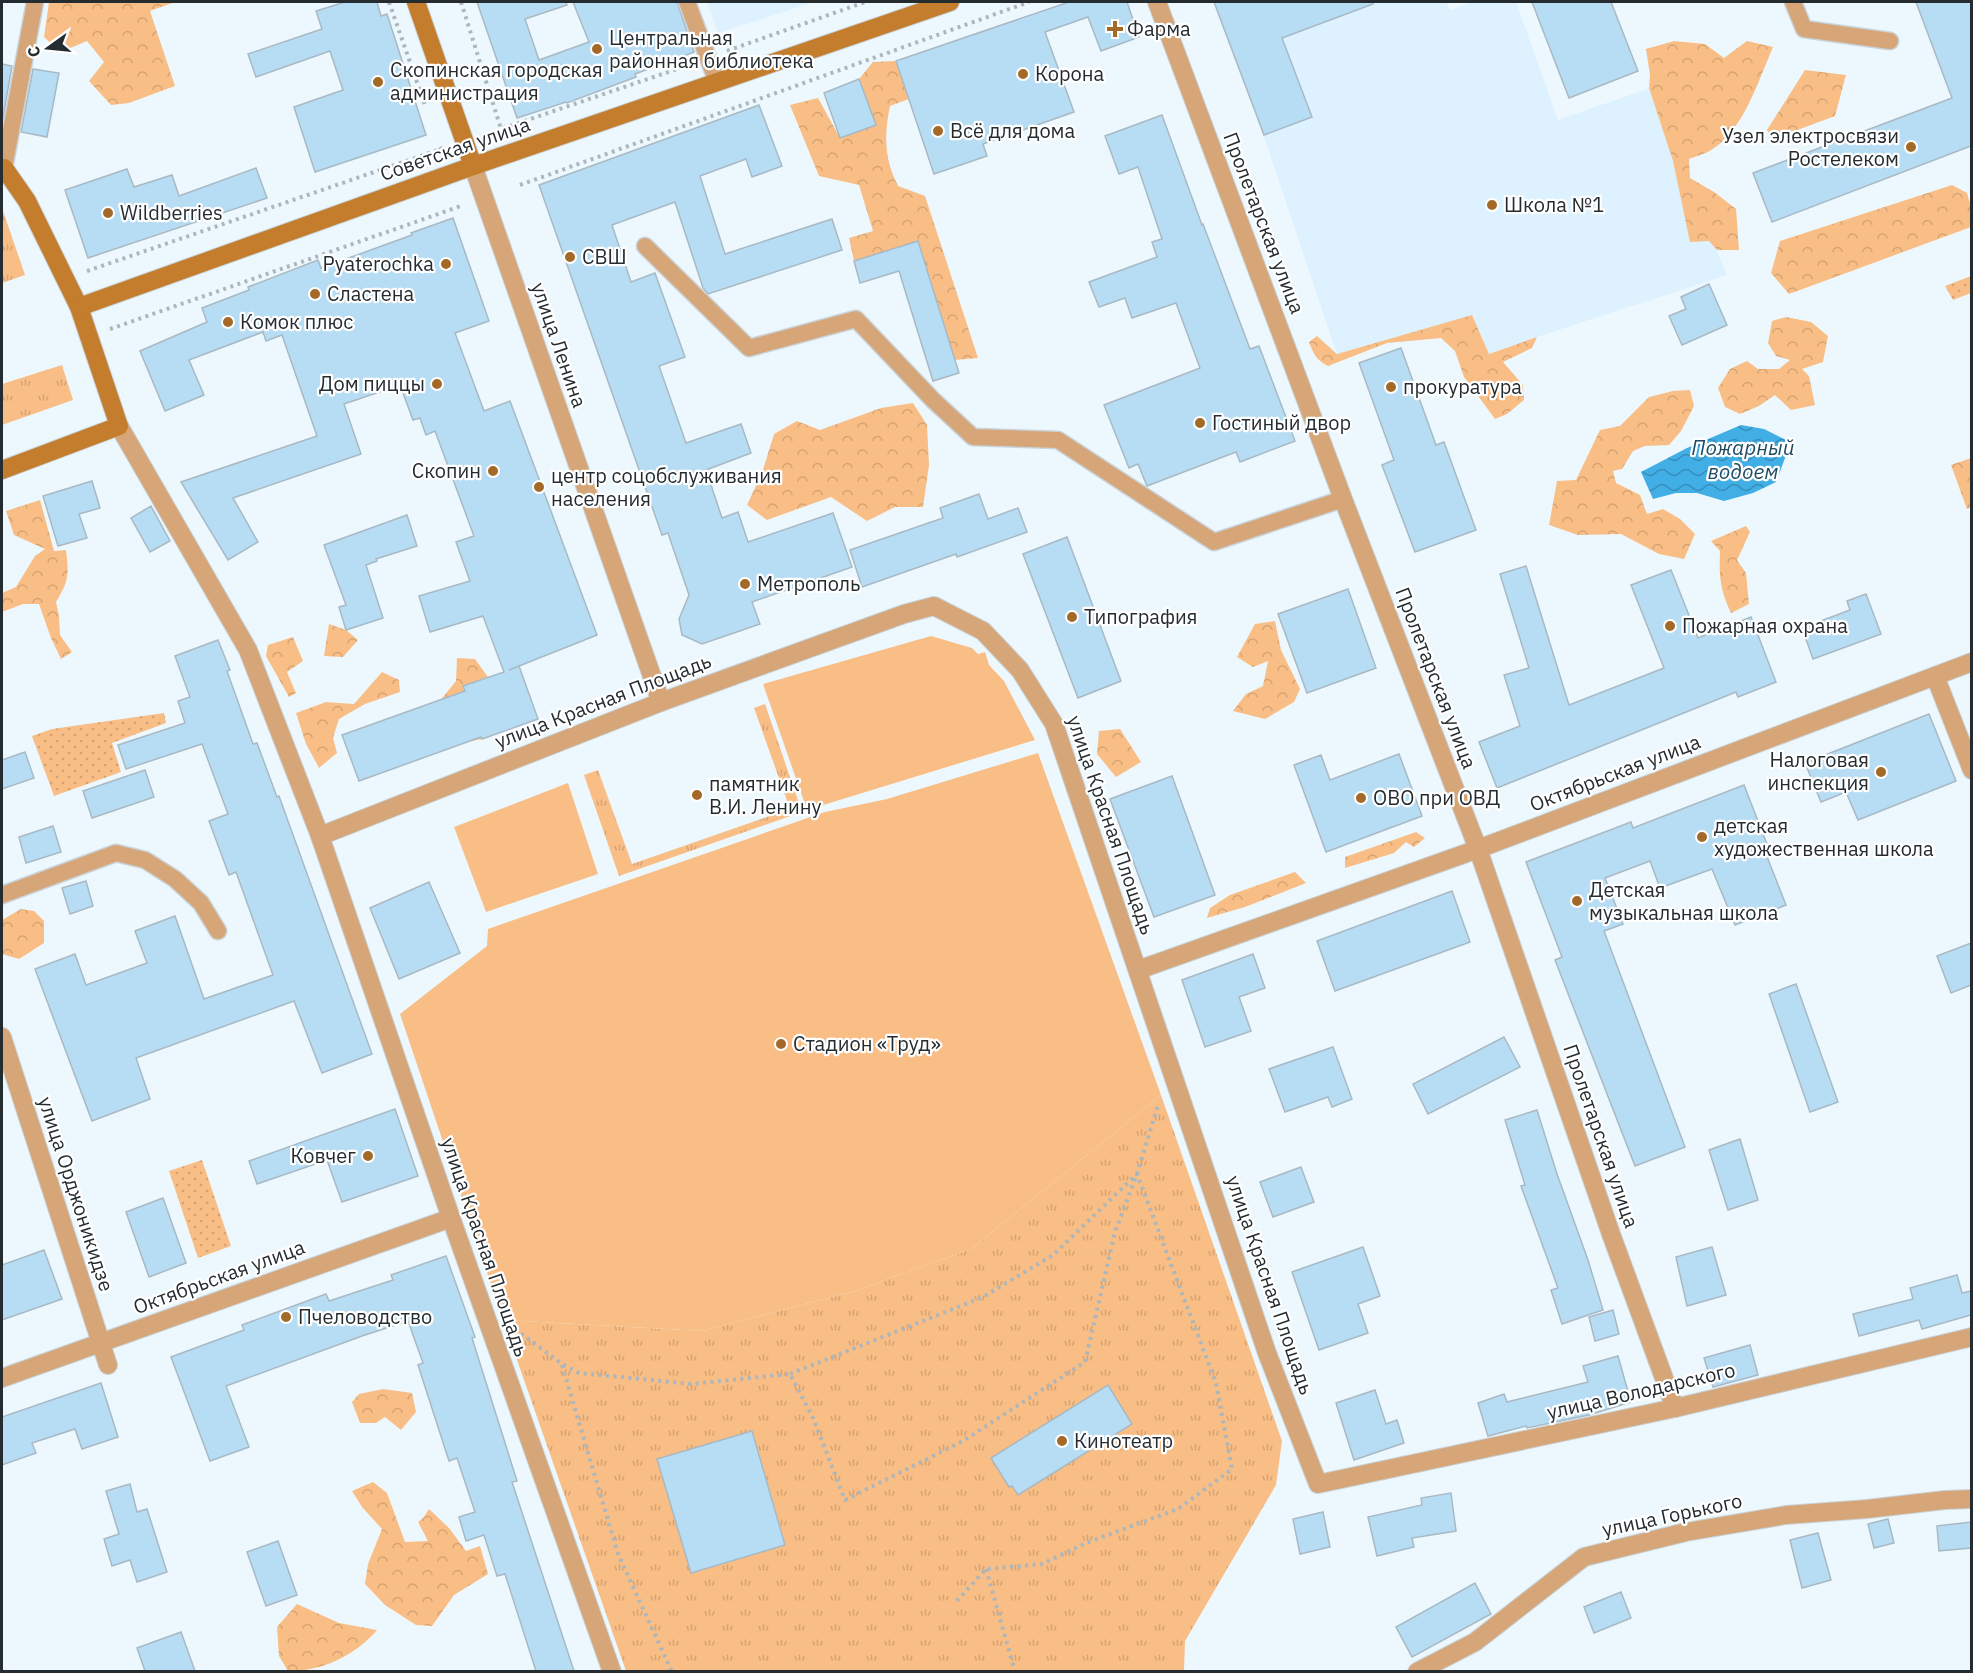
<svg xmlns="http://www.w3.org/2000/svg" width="1973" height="1673" font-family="'IBM Plex Sans',sans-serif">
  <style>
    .built { fill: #ddf1fe }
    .grass { fill: url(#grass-dots) }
    .forest { fill: url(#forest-crowns) }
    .park { fill: url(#park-tufts) }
    .garden { fill: #f9be85 }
    .water { fill: url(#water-waves) }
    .building { fill: #b7ddf4; stroke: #a8b9c4; stroke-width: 1.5 }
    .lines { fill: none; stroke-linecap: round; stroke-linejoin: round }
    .lane-casing { stroke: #c9d3d9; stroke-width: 19 }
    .street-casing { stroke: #c9d3d9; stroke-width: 20 }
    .secondary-casing { stroke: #c9d3d9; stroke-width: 20 }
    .path { stroke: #acb6bb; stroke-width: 4; stroke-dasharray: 3 4.5; stroke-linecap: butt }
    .lane { stroke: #d6a678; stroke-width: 16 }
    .street { stroke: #d6a678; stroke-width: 18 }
    .secondary { stroke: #c37d2d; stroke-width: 18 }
    .poi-dot { fill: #a36928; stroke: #fff; stroke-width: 2 }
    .labels { text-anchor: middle; stroke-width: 4.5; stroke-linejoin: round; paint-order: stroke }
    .poi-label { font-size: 20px; fill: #252c30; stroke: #fff; text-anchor: start }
    .street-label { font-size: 20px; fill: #252c30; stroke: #fff }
    .water-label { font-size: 21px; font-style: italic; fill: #1f4c63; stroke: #fff }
  </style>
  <defs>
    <pattern id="grass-dots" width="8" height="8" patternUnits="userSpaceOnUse" patternTransform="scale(1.5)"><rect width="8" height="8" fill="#f9be85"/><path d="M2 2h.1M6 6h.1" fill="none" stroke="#d5a373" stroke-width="1.8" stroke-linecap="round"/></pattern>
    <pattern id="forest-crowns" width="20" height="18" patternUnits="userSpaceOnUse" patternTransform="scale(1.5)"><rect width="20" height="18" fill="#f9be85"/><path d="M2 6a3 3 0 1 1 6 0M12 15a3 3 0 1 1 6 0" fill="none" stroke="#d5a373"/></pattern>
    <pattern id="park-tufts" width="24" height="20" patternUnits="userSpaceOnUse" patternTransform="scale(1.5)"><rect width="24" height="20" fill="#f9be85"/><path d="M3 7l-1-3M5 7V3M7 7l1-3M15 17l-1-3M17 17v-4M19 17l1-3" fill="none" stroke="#d5a373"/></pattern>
    <pattern id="water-waves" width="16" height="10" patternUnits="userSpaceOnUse" patternTransform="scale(1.5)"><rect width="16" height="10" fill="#41aee5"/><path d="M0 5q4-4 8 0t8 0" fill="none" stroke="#368eba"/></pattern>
  </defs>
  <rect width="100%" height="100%" fill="#edf8fe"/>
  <g class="built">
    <path d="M707 2H807L808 4 718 33Z"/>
    <path d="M1239 2H1446L1450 10 1472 2H1516L1558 120 1650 88 1727 275 1537 337 1489 354 1472 315 1337 354 1263 134Z"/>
  </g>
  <g class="grass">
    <path d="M1971 276V293L1953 300 1945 286Z"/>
    <path d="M164 713 166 723 112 743 121 772 54 796 32 736 52 729Z"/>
    <path d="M202 1160 231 1246 198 1258 169 1171Z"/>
  </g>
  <g class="forest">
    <path d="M49 2H175L150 11 175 86 129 103 111 105 89 81 104 62 87 41 61 52 44 37Z"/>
    <path d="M1674 41 1705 44 1724 58 1747 41 1773 47C1759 79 1743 132 1711 150 1705 154 1696 156 1689 159L1690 178 1714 192 1736 209 1739 250H1717L1709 241 1690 242 1673 161 1649 88 1650 75 1646 49Z"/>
    <path d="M896 61 909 99 890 106C884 135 884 159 898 186L925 196 978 358 954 360 918 241 854 261 849 238 873 231 859 185 819 176 790 105 818 98 840 138 859 79 873 62Z"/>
    <path d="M1805 70 1846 75 1835 116 1773 139 1767 130Z"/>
    <path d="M1952 185 1967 193 1971 207V227L1789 294 1771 273 1780 241Z"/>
    <path d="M1472 315 1489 354 1537 337 1532 348 1503 362 1523 385 1524 400 1507 414 1495 419 1464 377 1455 351 1441 338 1387 343 1328 366C1316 360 1313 353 1309 342L1317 336 1337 354Z"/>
    <path d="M1786 317 1811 322 1828 336 1823 362 1802 369 1809 376 1815 405 1791 410 1775 395 1759 406 1740 414 1725 407 1718 388 1730 369 1747 361 1758 369H1779L1790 360 1776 356 1768 343 1772 321Z"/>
    <path d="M1690 390 1694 406 1681 431 1669 445 1645 446 1633 451 1622 469 1613 471 1616 483 1640 495 1647 514 1663 509 1680 519 1695 534 1684 559 1659 554 1621 534 1578 535 1549 525 1557 481 1576 480 1600 430 1620 426 1649 397 1673 391Z"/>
    <path d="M913 403 927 425 929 465 923 507H895L867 521 831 497 767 520 747 505 762 473 774 434 797 421 820 430 881 408Z"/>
    <path d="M1971 458V507L1967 509 1951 465Z"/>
    <path d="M40 500 54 551 66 550C69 574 69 581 56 602L59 616 60 635 72 652 61 659 51 638 39 604H23L2 612V593L16 587 35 556 45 549 14 535 6 511Z"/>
    <path d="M1746 526 1750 532 1737 560 1746 573 1749 604 1731 613C1720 589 1719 577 1720 551L1711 541Z"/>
    <path d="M1275 621 1281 650 1300 689 1294 702 1265 719 1233 711 1246 694 1263 686 1268 661 1253 667 1237 657 1255 624Z"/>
    <path d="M329 624 346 630 358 640 343 657 324 656Z"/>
    <path d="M293 637 303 661 287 672 296 693 289 697 266 656 268 645Z"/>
    <path d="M457 658 475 659 488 677 463 686 482 739 456 744 439 702 456 681Z"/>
    <path d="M382 672 399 680 400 692 365 704 339 719 333 738 337 753 319 768 306 744 296 713 326 702 354 704Z"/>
    <path d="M1120 729 1141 762 1116 777 1097 754 1099 731Z"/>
    <path d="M1416 832 1425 838 1414 847 1406 842 1394 853 1345 868V857Z"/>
    <path d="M1295 872 1306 883 1245 907 1207 918 1210 908 1230 895Z"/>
    <path d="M21 909 34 911 44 921V943L19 959 2 954V920Z"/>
    <path d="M383 1389 412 1393 416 1412 401 1430 385 1417 376 1423H360L352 1402 359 1394Z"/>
    <path d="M373 1482 387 1493 405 1542 428 1541 418 1522 424 1517 429 1509 449 1528 466 1551 480 1546 488 1574 454 1595 432 1626 416 1625 385 1605 365 1584 368 1564 382 1529 362 1507 352 1491Z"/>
    <path d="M297 1604 339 1623 377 1630C356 1655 321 1672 288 1671L279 1656 277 1627Z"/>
  </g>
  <g class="park">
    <path d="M2 208 25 275 2 283Z"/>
    <path d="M62 365 73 400 2 425V384Z"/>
    <path d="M765 704 802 812 619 876 584 775 598 770 632 864 790 809 754 708Z"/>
    <path d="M1161 1095 1282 1441 1276 1485 1185 1641 1184 1671H626L503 1320 702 1331 855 1291 971 1249Z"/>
  </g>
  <g class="garden">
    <path d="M931 636 972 648 978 654 985 652 989 665 1004 681 1035 740 807 810 763 684Z"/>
    <path d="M1038 753 1161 1095 971 1249 855 1291 702 1331 503 1320 400 1014 487 946 488 929 825 812 887 799Z"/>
    <path d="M568 783 598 874 486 912 454 827Z"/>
  </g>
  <path class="water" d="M1741 425 1764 429 1786 440 1785 458 1776 482 1753 493 1724 501 1697 493H1676L1653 499 1641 472 1687 448Z"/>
  <g class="building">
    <path d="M345 2H377L381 16 387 14 426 135 315 172 294 107 343 90 330 51 256 77 248 54 322 29 316 11Z"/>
    <path d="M477 2H566L567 5 525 19 539 60 589 42 573 2H677L694 52 635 74 636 77 567 103 566 102 517 118Z"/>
    <path d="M1069 2H1127L1139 37 1101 51 1088 17 1045 32 1074 112 983 144 987 156 934 174 896 61Z"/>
    <path d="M1214 2H1373V4L1282 38 1312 117 1264 135Z"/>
    <path d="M1532 2H1611L1638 71 1569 98Z"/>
    <path d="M1916 2H1971V146L1772 222 1753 173 1952 98Z"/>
    <path d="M2 64 12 66 2 123Z"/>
    <path d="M33 69 59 73 47 137 21 132Z"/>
    <path d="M859 79 876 125 840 138 824 93Z"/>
    <path d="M759 105 782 166 752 177 746 159 700 176 725 254 832 219 842 250 708 294 703 288 675 202 612 225 631 282 655 273 685 357 659 366 686 443 741 424 751 453 706 470 722 518 738 512 748 542 833 513 852 567 752 602 760 624 702 644 682 635 679 619 689 595 668 533 662 535 539 185Z"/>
    <path d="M1162 115 1202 225 1203 224 1250 349 1259 346 1295 441 1240 462 1236 452 1147 486 1138 464 1129 468 1104 405 1200 368 1176 303 1132 318 1125 298 1099 307 1089 282 1157 257 1152 242 1162 239 1138 167 1119 174 1105 136Z"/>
    <path d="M256 168 267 198 88 258 65 190 127 169 134 187 172 175 179 196Z"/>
    <path d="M453 218 489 321 455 333 484 411 510 401 597 635 509 670 519 666 538 719 482 739 481 737 359 781 342 735 465 691 463 686 504 672 483 616 430 632 419 596 470 581 456 542 474 536 435 431 426 435 420 418 413 420 400 385 344 404 361 454 233 498 258 542 228 560 181 482 317 436 282 335 266 341 263 332 189 360 204 395 165 411 140 351 207 322 202 308 249 290 248 287 318 260 321 268 412 235 411 233Z"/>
    <path d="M918 241 959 373 933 381 899 271 860 283 854 261Z"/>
    <path d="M1709 284 1727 325 1682 345 1669 316 1686 309 1681 297Z"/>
    <path d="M1401 348 1436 445 1444 442 1476 530 1415 552 1382 465 1394 460 1359 363Z"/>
    <path d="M92 481 100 508 79 514 87 538 58 546 43 496Z"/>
    <path d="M979 494 988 519 1018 508 1027 532 957 557 956 554 862 587 850 550 943 518 940 508Z"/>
    <path d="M151 506 170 541 150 552 131 518Z"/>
    <path d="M407 515 417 546 376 559 377 561 366 565 383 618 346 630 339 607 346 605 324 545Z"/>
    <path d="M1067 537 1121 681 1078 698 1023 554Z"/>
    <path d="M1526 566 1569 705 1664 668 1631 585 1671 570 1698 638 1751 617 1776 682 1738 697 1736 692 1497 788 1479 742 1520 726 1504 675 1529 668 1500 574Z"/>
    <path d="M1348 589 1376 668 1307 693 1278 614Z"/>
    <path d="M1866 594 1881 634 1813 659 1802 628 1850 610 1847 601Z"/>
    <path d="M218 640 230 670 227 671 253 744 257 743 277 797 279 796 372 1054 322 1073 294 1001 136 1058 150 1099 92 1121 35 969 75 954 86 985 147 963 135 931 175 916 204 999 273 975 236 872 229 875 209 821 228 814 202 744 126 769 118 745 185 723 178 701 190 697 175 656Z"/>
    <path d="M1929 714 1956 781 1858 820 1846 792 1821 802 1805 763Z"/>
    <path d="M25 752 34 778 2 789V760Z"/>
    <path d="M1399 754 1422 816 1326 852 1294 765 1321 755 1330 780Z"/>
    <path d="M145 770 154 797 92 818 83 791Z"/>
    <path d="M1172 776 1215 895 1154 917 1110 799Z"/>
    <path d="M1744 785 1768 847 1764 849 1786 905 1735 925 1712 869 1660 888 1650 861 1605 878 1623 924 1604 931 1685 1147 1635 1166 1555 960 1562 957 1526 862 1631 822 1633 828Z"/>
    <path d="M53 826 61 852 26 863 19 837Z"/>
    <path d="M86 881 93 906 70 914 62 888Z"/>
    <path d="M429 882 460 953 399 979 370 908Z"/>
    <path d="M1452 891 1470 942 1335 991 1317 941Z"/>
    <path d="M1971 943V985L1951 993 1937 956Z"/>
    <path d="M1253 954 1265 988 1239 997 1251 1031 1205 1047 1182 980Z"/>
    <path d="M1796 984 1838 1102 1810 1112 1769 994Z"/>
    <path d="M1504 1037 1520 1067 1428 1114 1413 1084Z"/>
    <path d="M1333 1047 1352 1099 1332 1107 1328 1097 1285 1112 1269 1069Z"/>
    <path d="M395 1109 418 1176 342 1202 327 1160 257 1184 249 1161Z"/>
    <path d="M1537 1110 1557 1174 1588 1260 1603 1310 1562 1324 1551 1290 1558 1288 1521 1186 1525 1185 1505 1120Z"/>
    <path d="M1740 1139 1758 1200 1728 1210 1709 1150Z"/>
    <path d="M1301 1167 1314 1202 1273 1217 1260 1182Z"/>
    <path d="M163 1198 186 1263 149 1277 126 1212Z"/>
    <path d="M1363 1247 1380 1296 1358 1304 1368 1333 1319 1350 1292 1272Z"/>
    <path d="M1712 1247 1726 1295 1687 1306 1676 1257Z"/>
    <path d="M44 1250 62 1299 2 1320V1265Z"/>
    <path d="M446 1256 475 1337 472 1338 517 1481 512 1482 574 1671H536L505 1574 497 1576 484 1535 466 1541 459 1517 475 1512 457 1458 449 1461 418 1365 423 1363 408 1321 362 1336 226 1386 249 1447 210 1461 171 1357 244 1330 242 1325 326 1294 329 1301 393 1280 391 1275Z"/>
    <path d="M1957 1275 1962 1293 1971 1291V1315L1922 1329 1919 1320 1859 1336 1853 1314 1913 1299 1910 1288Z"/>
    <path d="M1613 1310 1619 1334 1595 1341 1589 1317Z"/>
    <path d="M1750 1345 1758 1375 1713 1387 1704 1358Z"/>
    <path d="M1618 1356 1631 1402 1589 1415 1527 1428 1526 1426 1488 1436 1478 1403 1504 1394 1507 1402 1588 1382 1583 1366Z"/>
    <path d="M101 1383 118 1437 82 1449 75 1429 32 1443 36 1453 2 1465V1417Z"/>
    <path d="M1108 1385 1132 1424 1018 1495 1012 1486 1009 1487 991 1458Z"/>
    <path d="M1375 1390 1386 1424 1397 1420 1404 1443 1354 1460 1336 1403Z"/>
    <path d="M752 1431 785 1545 691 1573 657 1459Z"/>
    <path d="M130 1484 137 1512 147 1509 167 1572 137 1582 130 1560 112 1566 104 1539 119 1534 106 1491Z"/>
    <path d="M1451 1493 1456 1531 1412 1538 1414 1547 1377 1556 1368 1517 1422 1505 1421 1498Z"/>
    <path d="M1323 1512 1330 1547 1300 1554 1293 1519Z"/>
    <path d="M1888 1519 1894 1543 1874 1548 1868 1524Z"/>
    <path d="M1971 1522V1548L1939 1551 1937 1526Z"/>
    <path d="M1818 1533 1831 1580 1802 1588 1790 1540Z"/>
    <path d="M278 1541 297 1595 266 1606 247 1552Z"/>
    <path d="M1475 1583 1491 1614 1412 1657 1396 1627Z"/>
    <path d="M1621 1592 1631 1618 1594 1633 1584 1607Z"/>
    <path d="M181 1632 195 1671H145L137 1648Z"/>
  </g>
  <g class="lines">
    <defs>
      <g id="lane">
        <path d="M687 2 717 82"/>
        <path d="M1793 2 1804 29 1890 41"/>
        <path d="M4 168 35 2"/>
        <path d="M645 246 749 348 856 319 933 400 973 437 1058 440 1214 542 1343 499"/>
        <path d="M2 895 116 853 145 860 175 879 201 903 218 931"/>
      </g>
      <g id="street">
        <path d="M1157 2 1343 499 1478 849 1611 1234 1675 1408"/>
        <path d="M473 166 661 702"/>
        <path d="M119 426 248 650 320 836 451 1218 612 1672"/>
        <path d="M1935 676 1972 770"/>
        <path d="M320 836 661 702 904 614 934 606 983 631 1020 670 1054 724 1267 1353 1318 1484 1675 1408 1972 1337"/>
        <path d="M1138 970 1478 849 1972 662"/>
        <path d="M2 1037 108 1365"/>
        <path d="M2 1378 451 1218"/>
        <path d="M1417 1672 1475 1642 1584 1557 1686 1532 1786 1515 1867 1509 1945 1500 1972 1499"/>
      </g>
      <g id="secondary">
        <path d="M416 2 473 166"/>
        <path d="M2 168H4L27 201 79 307 119 426 2 470"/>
        <path d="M79 307 473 166 950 2"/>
      </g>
    </defs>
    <use href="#lane" class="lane-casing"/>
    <use href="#street" class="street-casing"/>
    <use href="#secondary" class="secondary-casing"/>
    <g class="path">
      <path d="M389 2 426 108"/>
      <path d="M461 2 501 129 689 65"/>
      <path d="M727 51 865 2"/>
      <path d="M520 185 1029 2"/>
      <path d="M87 271 441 149 440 147"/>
      <path d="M110 329 461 206"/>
      <path d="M515 1329 562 1364 579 1373 692 1384 790 1374 813 1418 845 1500 963 1441 1085 1362 1115 1232 1137 1174 1158 1105"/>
      <path d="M562 1365 618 1554 672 1672"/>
      <path d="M790 1374 983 1297 1053 1255 1137 1174 1216 1383 1232 1469 1178 1509 1086 1543 1042 1564 986 1569 955 1603"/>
      <path d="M986 1569 1015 1672"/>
    </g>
    <use href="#lane" class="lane"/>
    <use href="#street" class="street"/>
    <use href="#secondary" class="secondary"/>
  </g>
  <g class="poi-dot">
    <path d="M1112 20h6v6h6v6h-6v6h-6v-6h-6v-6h6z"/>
    <circle cx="597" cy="49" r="6"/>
    <circle cx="1023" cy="74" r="6"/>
    <circle cx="378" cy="82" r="6"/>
    <circle cx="938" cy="131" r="6"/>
    <circle cx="1911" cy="147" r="6"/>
    <circle cx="1492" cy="205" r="6"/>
    <circle cx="108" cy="213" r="6"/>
    <circle cx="570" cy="257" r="6"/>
    <circle cx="446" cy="264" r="6"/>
    <circle cx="315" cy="294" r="6"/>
    <circle cx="228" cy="322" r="6"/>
    <circle cx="437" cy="384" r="6"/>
    <circle cx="1391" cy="387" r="6"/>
    <circle cx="1200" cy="423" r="6"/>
    <circle cx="493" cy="471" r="6"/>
    <circle cx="539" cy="487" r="6"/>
    <circle cx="745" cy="584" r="6"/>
    <circle cx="1072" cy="617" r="6"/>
    <circle cx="1670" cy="626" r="6"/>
    <circle cx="1881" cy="772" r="6"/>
    <circle cx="697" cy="795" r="6"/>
    <circle cx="1361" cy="798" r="6"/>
    <circle cx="1702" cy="837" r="6"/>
    <circle cx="1577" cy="901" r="6"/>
    <circle cx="781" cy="1044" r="6"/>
    <circle cx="368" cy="1156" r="6"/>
    <circle cx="286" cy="1317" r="6"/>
    <circle cx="1062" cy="1441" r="6"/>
  </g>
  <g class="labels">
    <g class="poi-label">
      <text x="1127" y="36">Фарма</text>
      <text x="609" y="45">Центральная<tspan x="609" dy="23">районная библиотека</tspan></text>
      <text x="390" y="77">Скопинская городская<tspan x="390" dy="23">администрация</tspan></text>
      <text x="1035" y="81">Корона</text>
      <text x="950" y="138">Всё для дома</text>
      <text x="1899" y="143" text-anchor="end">Узел электросвязи<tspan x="1899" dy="23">Ростелеком</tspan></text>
      <text x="1504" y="212">Школа №1</text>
      <text x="120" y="220">Wildberries</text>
      <text x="582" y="264">СВШ</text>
      <text x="434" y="271" text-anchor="end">Pyaterochka</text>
      <text x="327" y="301">Сластена</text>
      <text x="240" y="329">Комок плюс</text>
      <text x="425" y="391" text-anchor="end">Дом пиццы</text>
      <text x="1403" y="394">прокуратура</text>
      <text x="1212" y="430">Гостиный двор</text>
      <text x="481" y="478" text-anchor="end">Скопин</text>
      <text x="551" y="483">центр соцобслуживания<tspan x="551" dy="23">населения</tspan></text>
      <text x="757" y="591">Метрополь</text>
      <text x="1084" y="624">Типография</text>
      <text x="1682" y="633">Пожарная охрана</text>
      <text x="1869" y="767" text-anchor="end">Налоговая<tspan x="1869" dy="23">инспекция</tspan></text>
      <text x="709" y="791">памятник<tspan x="709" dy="23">В.И. Ленину</tspan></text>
      <text x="1373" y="805">ОВО при ОВД</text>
      <text x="1714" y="833">детская<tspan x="1714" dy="23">художественная школа</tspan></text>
      <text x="1589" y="897">Детская<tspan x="1589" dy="23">музыкальная школа</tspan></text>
      <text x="793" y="1051">Стадион «Труд»</text>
      <text x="356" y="1163" text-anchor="end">Ковчег</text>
      <text x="298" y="1324">Пчеловодство</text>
      <text x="1074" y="1448">Кинотеатр</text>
    </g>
    <g class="street-label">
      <text transform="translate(455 149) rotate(-19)" y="7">Советская улица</text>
      <text transform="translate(1264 223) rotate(69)" y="7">Пролетарская улица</text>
      <text transform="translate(559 345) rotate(71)" y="7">улица Ленина</text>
      <text transform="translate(1436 678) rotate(69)" y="7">Пролетарская улица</text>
      <text transform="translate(603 701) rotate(-21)" y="7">улица Красная Площадь</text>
      <text transform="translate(1615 773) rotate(-21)" y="7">Октябрьская улица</text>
      <text transform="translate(1111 825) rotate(71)" y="7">улица Красная Площадь</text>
      <text transform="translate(1601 1136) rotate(71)" y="7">Пролетарская улица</text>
      <text transform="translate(76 1194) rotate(72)" y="7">улица Орджоникидзе</text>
      <text transform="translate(485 1247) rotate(71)" y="7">улица Красная Площадь</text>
      <text transform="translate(219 1277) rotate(-20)" y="7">Октябрьская улица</text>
      <text transform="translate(1270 1285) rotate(71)" y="7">улица Красная Площадь</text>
      <text transform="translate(1641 1391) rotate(-13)" y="7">улица Володарского</text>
      <text transform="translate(1672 1515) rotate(-12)" y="7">улица Горького</text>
    </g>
    <g class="water-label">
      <text x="1743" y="455">Пожарный<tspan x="1743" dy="24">водоем</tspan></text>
    </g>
  </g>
  <rect width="1973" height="1673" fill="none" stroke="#252c30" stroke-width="6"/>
  <g transform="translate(48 48) rotate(255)" stroke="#ffffff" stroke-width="4.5" paint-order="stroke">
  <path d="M0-4.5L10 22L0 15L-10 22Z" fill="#252c30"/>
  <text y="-9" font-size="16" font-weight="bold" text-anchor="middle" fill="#252c30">С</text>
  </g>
</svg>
